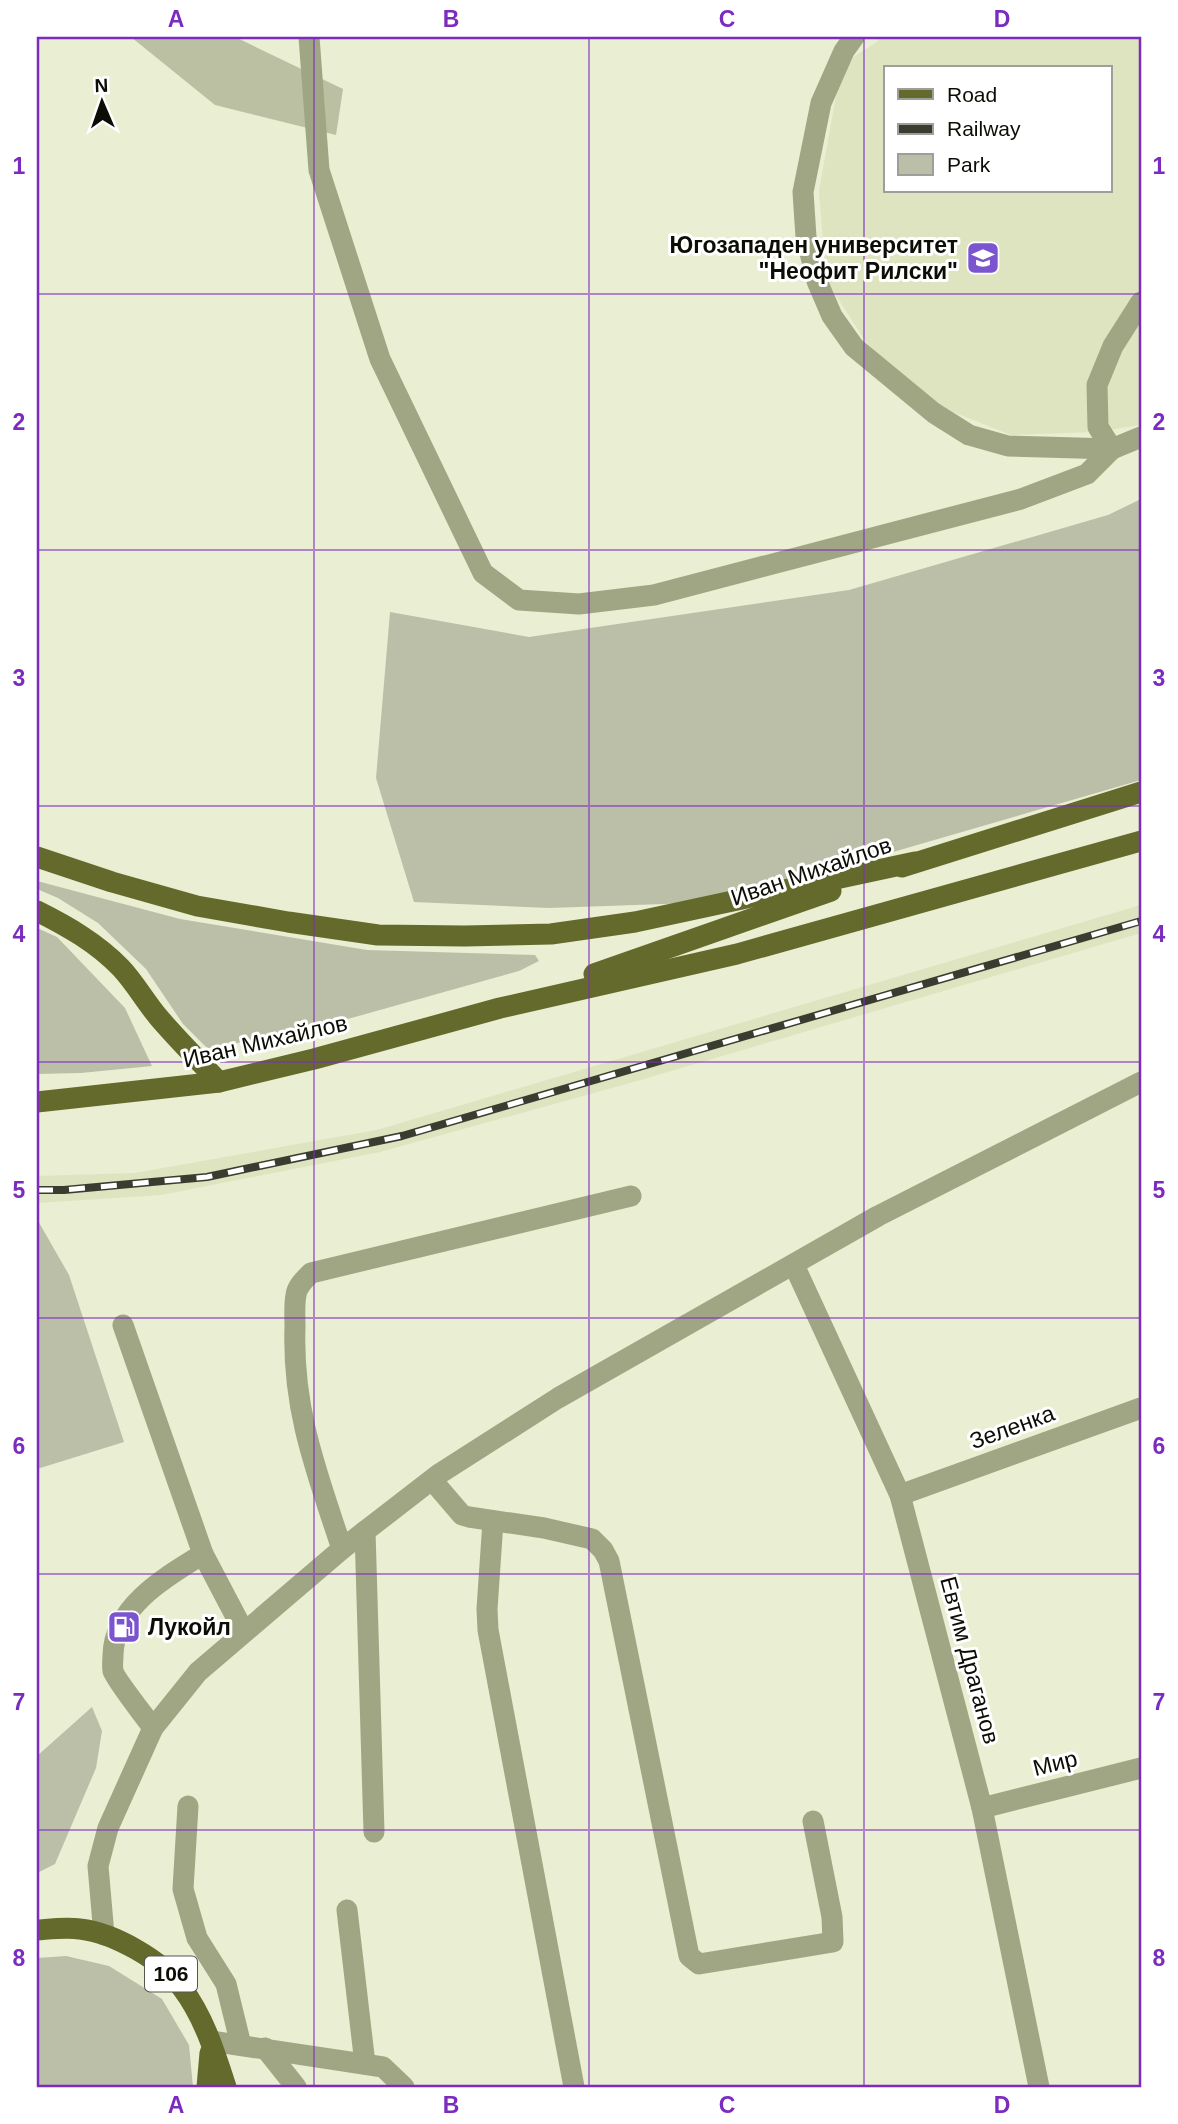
<svg xmlns="http://www.w3.org/2000/svg" width="1178" height="2124" font-family="Arial,sans-serif">
  <style>
    .built { fill: #dee3c0; fill-rule: evenodd }
    .green { fill: #bcbfa8 }
    .forest { fill: #bcc0a2 }
    .lines { fill: none; stroke-linecap: round; stroke-linejoin: round }
    .minor { stroke: #a0a584; stroke-width: 21 }
    .major { stroke: #646a2b; stroke-width: 21 }
    .rail-casing { stroke: #3b3c30; stroke-width: 8 }
    .rail { stroke: #fff; stroke-width: 5; stroke-dasharray: 16; stroke-linecap: butt }
    .grid { fill: none; stroke: #7b2cbf; stroke-width: 2; stroke-opacity: 0.55 }
    .labels { text-anchor: middle; stroke-width: 6; stroke-linejoin: round; paint-order: stroke }
    .shield { fill: #fff; stroke: #555650; stroke-width: 2 }
    .shield-label { font-size: 21px; font-weight: bold; fill: #0c0d05 }
    .poi-label { font-size: 23px; font-weight: bold; fill: #0c0d05; stroke: #fff; text-anchor: end }
    .street-label { font-size: 23px; fill: #0c0d05; stroke: #fff }
    .neatline { fill: none; stroke: #7b2cbf; stroke-width: 2.5 }
    .grid-label { font-size: 23px; text-anchor: middle; font-weight: bold; fill: #7b2cbf }
  </style>
  <rect width="100%" height="100%" fill="#eaeed2"/>
  <g class="built">
    <path d="M880 37H1141V425L1094 432 1011 435 938 406 898 375 866 342 826 280 819 191 837 90 852 58 877 42ZM886 68H1110V191H886Z"/>
    <path d="M1141 905V933L637 1081 380 1152 161 1195 37 1203V1176L135 1173 377 1130Z"/>
  </g>
  <g class="green">
    <path d="M1141 499V780L721 902 549 908 414 902 376 778 390 612 529 637 849 590 1108 515Z"/>
    <path d="M37 881 180 919 367 950 535 955 539 961 519 971 330 1024 208 1049 183 1024 146 969 98 923 58 898 37 889Z"/>
    <path d="M37 928 57 937 125 1008 152 1066 81 1073 37 1074Z"/>
    <path d="M37 1219 69 1275 124 1442 37 1469Z"/>
    <path d="M92 1707 102 1731 96 1768 55 1864 37 1873V1756Z"/>
    <path d="M66 1956 109 1966 162 1999 189 2045 193 2087H37V1958Z"/>
  </g>
  <path class="forest" d="M131 37H235L343 89 336 135 215 105Z"/>
  <g class="lines">
    <g class="minor">
      <path d="M309 37 319 170 380 359 483 573 519 600 579 604 654 595 1021 499 1087 474 1112 449 1141 437"/>
      <path d="M854 37 844 51 821 103 803 192 806 237 817 281 832 316 854 347 934 413 969 435 1008 446 1112 449"/>
      <path d="M1112 449 1098 427 1097 385 1113 346 1141 302"/>
      <path d="M794 1265 900 1495 982 1808 1039 2087"/>
      <path d="M123 1325 203 1554 244 1632"/>
      <path d="M432 1480 462 1515 469 1517 544 1528 592 1539 603 1550 609 1561 689 1956 699 1964 833 1942 832 1917 813 1821"/>
      <path d="M900 1495 1141 1408"/>
      <path d="M493 1521 487 1609 488 1630 574 2087"/>
      <path d="M365 1531 374 1832"/>
      <path d="M342 1549C317 1473 292 1410 295 1327 295 1317 294 1305 296 1295 297 1286 305 1279 311 1273L631 1196"/>
      <path d="M153 1728C146 1718 115 1679 113 1671 112 1666 113 1659 113 1655 114 1606 167 1576 203 1554"/>
      <path d="M188 1806 183 1889 197 1938 226 1984 241 2045"/>
      <path d="M982 1808 1141 1768"/>
      <path d="M347 1910 365 2064"/>
      <path d="M104 1935 98 1866 108 1828 153 1728 198 1672 342 1549 439 1474 558 1398 878 1216 1141 1082"/>
      <path d="M211 2041 383 2067 404 2087"/>
      <path d="M265 2048 296 2087"/>
    </g>
    <g class="major">
      <path d="M37 857 112 882 197 906 288 922 378 935 465 936 551 934 635 922 915 862"/>
      <path d="M902 867 1141 792"/>
      <path d="M37 911C67 926 97 943 121 968 136 984 146 1003 160 1019 179 1041 199 1061 219 1082"/>
      <path d="M594 974 831 891"/>
      <path d="M37 1102 219 1082 314 1059 500 1008 737 954 1141 841"/>
      <path d="M37 1930C51 1929 66 1927 80 1929 114 1933 162 1960 182 1988 204 2017 215 2053 226 2087"/>
      <path d="M207 2087 210 2053"/>
    </g>
    <defs>
      <path id="rail" d="M37 1190H64L207 1177 402 1136 1141 921"/>
    </defs>
    <use href="#rail" class="rail-casing"/>
    <use href="#rail" class="rail"/>
  </g>
  <path class="grid" d="M314 37V2087M589 37V2087M864 37V2087M37 294H1141M37 550H1141M37 806H1141M37 1062H1141M37 1318H1141M37 1574H1141M37 1830H1141"/>
  <defs>
    <symbol id="university-square" viewBox="-11 -11 22 22"><rect x="-9" y="-9" width="18" height="18" rx="4" fill="#7a55cf" stroke="#fff"/><path d="M0-5L7-2L0 1L-7-2ZM-4 1L0 2.5L4 1V4Q0 6-4 4Z" fill="#fff"/></symbol>
    <symbol id="fuel-square" viewBox="-11 -11 22 22"><rect x="-9" y="-9" width="18" height="18" rx="4" fill="#7a55cf" stroke="#fff"/><path d="M-5.5-6h7V0h2V4h1.3V-2.5L3-4.5l.8-.8L6-3V5H2.5V1h-1V6h-7ZM-4.2-4.7v3.2H.2V-4.7Z" fill="#fff"/></symbol>
  </defs>
  <g fill-rule="evenodd">
    <use href="#university-square" x="964" y="239" width="38" height="38"/>
    <use href="#fuel-square" x="105" y="1608" width="38" height="38"/>
  </g>
  <g class="labels">
    <rect class="shield" x="145" y="1956.5" width="52" height="35" rx="5"/>
    <g class="shield-label">
      <text x="171" y="1981">106</text>
    </g>
    <g class="poi-label">
      <text x="958" y="253">Югозападен университет<tspan x="958" dy="26">"Неофит Рилски"</tspan></text>
      <text x="148" y="1635" text-anchor="start">Лукойл</text>
    </g>
    <g class="street-label">
      <text transform="translate(811 871) rotate(-19)" y="8">Иван Михайлов</text>
      <text transform="translate(265 1041) rotate(-13)" y="8">Иван Михайлов</text>
      <text transform="translate(1012 1427) rotate(-20)" y="8">Зеленка</text>
      <text transform="translate(970 1660) rotate(75)" y="8">Евтим Драганов</text>
      <text transform="translate(1055 1763) rotate(-14)" y="8">Мир</text>
    </g>
  </g>
  <rect width="1178" height="2124" fill="none" stroke="#ffffff" stroke-width="77"/>
  <rect x="884" y="66" width="228" height="126" fill="#ffffff" stroke="#9e9e9b" stroke-width="2"/>
  <rect x="898" y="89" width="35" height="10" fill="#646a2b" stroke="#9e9e9b" stroke-width="2"/>
  <text x="947" y="102" font-size="21" fill="#0c0d05">Road</text>
  <rect x="898" y="124" width="35" height="10" fill="#3b3c30" stroke="#9e9e9b" stroke-width="2"/>
  <text x="947" y="136" font-size="21" fill="#0c0d05">Railway</text>
  <rect x="898" y="154" width="35" height="21" fill="#bcbfa8" stroke="#9e9e9b" stroke-width="2"/>
  <text x="947" y="172" font-size="21" fill="#0c0d05">Park</text>
  <g transform="translate(102 102) rotate(358)" stroke="#ffffff" stroke-width="5" paint-order="stroke">
  <path d="M0-5L12 26L0 18L-12 26Z" fill="#0c0d05"/>
  <text y="-10" font-size="19" font-weight="bold" text-anchor="middle" fill="#0c0d05">N</text>
  </g>
  <rect x="38" y="38" width="1102" height="2048" class="neatline"/>
  <g class="grid-label">
    <text x="176" y="27">A</text>
    <text x="451" y="27">B</text>
    <text x="727" y="27">C</text>
    <text x="1002" y="27">D</text>
    <text x="19" y="174">1</text>
    <text x="1159" y="174">1</text>
    <text x="19" y="430">2</text>
    <text x="1159" y="430">2</text>
    <text x="19" y="686">3</text>
    <text x="1159" y="686">3</text>
    <text x="19" y="942">4</text>
    <text x="1159" y="942">4</text>
    <text x="19" y="1198">5</text>
    <text x="1159" y="1198">5</text>
    <text x="19" y="1454">6</text>
    <text x="1159" y="1454">6</text>
    <text x="19" y="1710">7</text>
    <text x="1159" y="1710">7</text>
    <text x="19" y="1966">8</text>
    <text x="1159" y="1966">8</text>
    <text x="176" y="2113">A</text>
    <text x="451" y="2113">B</text>
    <text x="727" y="2113">C</text>
    <text x="1002" y="2113">D</text>
  </g>
</svg>
